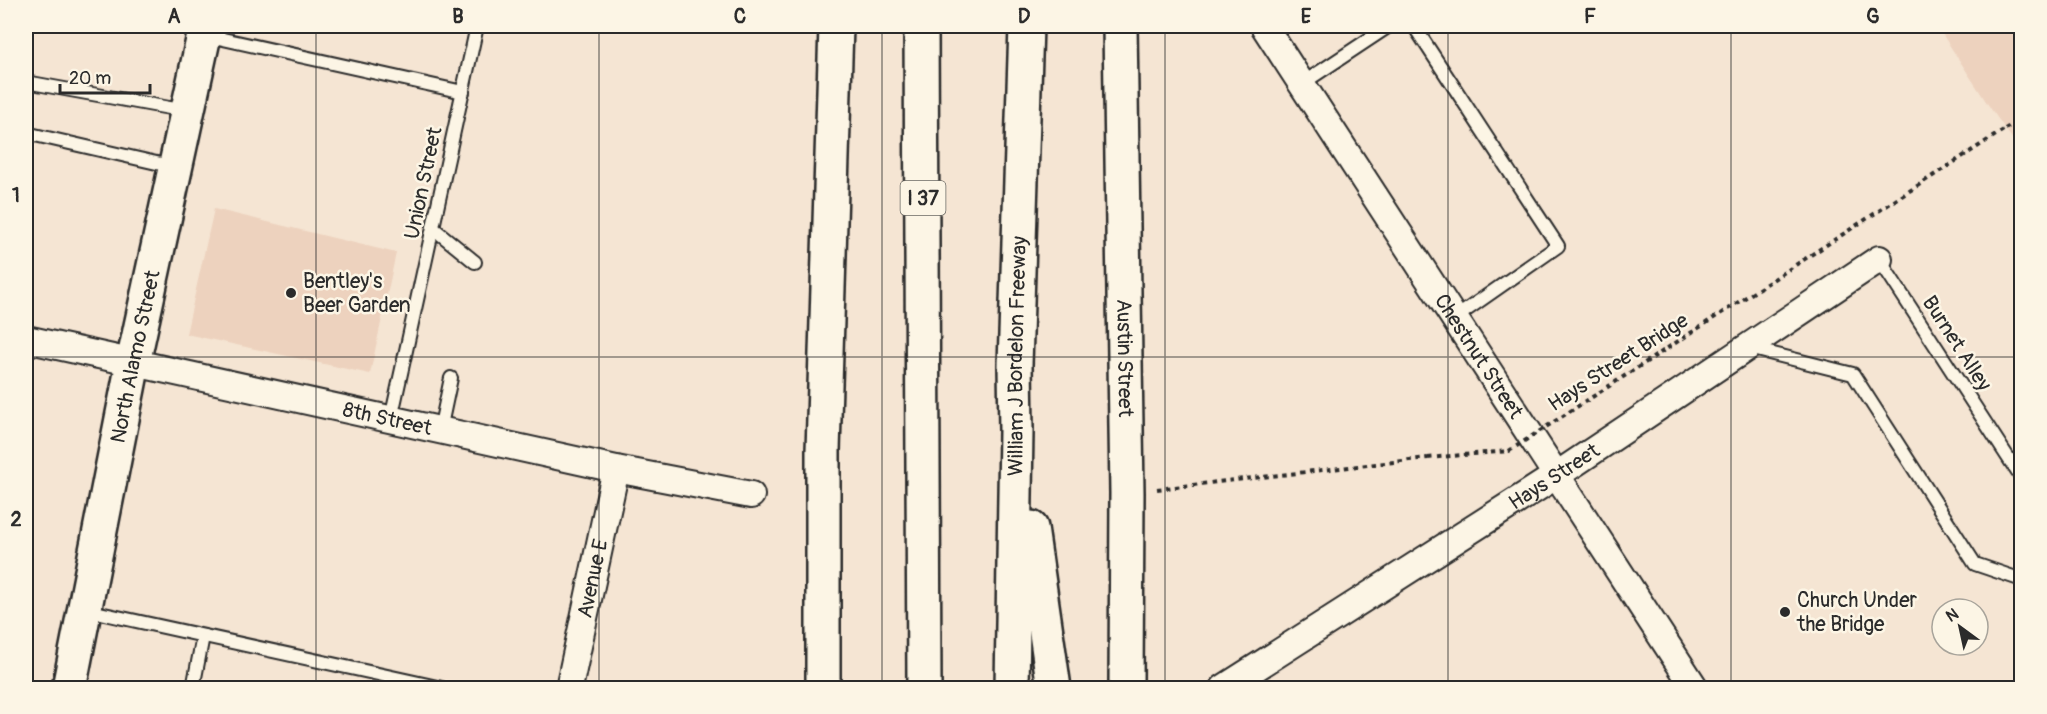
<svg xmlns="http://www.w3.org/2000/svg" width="2047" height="714" font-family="Pangolin,sans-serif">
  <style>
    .built { fill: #edd2be }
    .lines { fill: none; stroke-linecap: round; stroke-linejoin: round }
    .lane-casing { stroke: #2b2b2b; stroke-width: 16 }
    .street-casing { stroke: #2b2b2b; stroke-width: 30 }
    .secondary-casing { stroke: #2b2b2b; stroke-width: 38 }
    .highway-casing { stroke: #2b2b2b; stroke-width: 38 }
    .path { stroke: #2b2b2b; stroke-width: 4; stroke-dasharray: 4.5 4.5; stroke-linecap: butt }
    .lane { stroke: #fcf5e5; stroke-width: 12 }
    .street { stroke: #fcf5e5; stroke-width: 26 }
    .secondary { stroke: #fcf5e5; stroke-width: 33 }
    .highway { stroke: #fcf5e5; stroke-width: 33 }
    .rail { stroke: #2b2b2b; stroke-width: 4.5 }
    .path-bridge { stroke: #2b2b2b; stroke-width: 4; stroke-dasharray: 4.5 4.5; stroke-linecap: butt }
    .grid { fill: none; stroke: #2b2b2b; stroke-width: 1.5; stroke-opacity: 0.55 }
    .poi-dot { fill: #2b2b2b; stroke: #fcf5e5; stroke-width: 2 }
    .labels { text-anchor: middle; stroke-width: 5; stroke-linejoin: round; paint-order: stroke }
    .shield { fill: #fcf5e5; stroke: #6a6863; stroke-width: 1.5 }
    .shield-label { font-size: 20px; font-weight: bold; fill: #2b2b2b }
    .street-label { font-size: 21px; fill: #2b2b2b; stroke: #fcf5e5 }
    .poi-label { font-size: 21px; fill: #2b2b2b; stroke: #fcf5e5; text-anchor: start }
    .neatline { fill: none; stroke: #2b2b2b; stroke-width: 2 }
    .grid-label { font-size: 20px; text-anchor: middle; font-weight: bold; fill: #2b2b2b }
  </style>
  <rect width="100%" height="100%" fill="#f5e5d3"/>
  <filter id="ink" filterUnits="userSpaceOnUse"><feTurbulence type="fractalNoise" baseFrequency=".0167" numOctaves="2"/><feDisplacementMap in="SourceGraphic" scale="12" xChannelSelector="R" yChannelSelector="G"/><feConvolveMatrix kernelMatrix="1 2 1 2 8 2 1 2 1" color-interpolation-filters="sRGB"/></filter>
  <g filter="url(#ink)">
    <g class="built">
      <path d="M1937 26H2021V151L1991 109Z"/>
      <path d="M214 209 396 253 370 374 186 334Z"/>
    </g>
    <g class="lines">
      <defs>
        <g id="lane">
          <path d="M1414 26 1558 246 1455 318"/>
          <path d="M205 35 463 92"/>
          <path d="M26 82 186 111"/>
          <path d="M1303 83 1389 26"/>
          <path d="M26 133 174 167"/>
          <path d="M433 228 475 262"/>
          <path d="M1879 259 2022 479"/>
          <path d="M1749 348 1853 374 1975 564 2022 580"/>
          <path d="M391 419 477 26"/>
          <path d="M440 430 451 378"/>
          <path d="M86 610 442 688"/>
          <path d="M193 688 203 636"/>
        </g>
        <g id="street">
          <path id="s1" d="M1264 26 1695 688"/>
          <path id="s2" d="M26 339 616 469 751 495"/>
          <path id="s3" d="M569 688 616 469"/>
          <path id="s4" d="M1224 688 1557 475 1879 259"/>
        </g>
        <g id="secondary">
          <path id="s5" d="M1120 26 1127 493 1126 688"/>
          <path id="s6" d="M69 688 133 363 206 26"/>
        </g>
        <g id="highway">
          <path d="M921 26 924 688"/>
          <path d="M1031 528 1054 688"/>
          <path d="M823 688V451L836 26"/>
          <path id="s7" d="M1012 688 1016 431 1015 365 1026 26"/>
        </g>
      </defs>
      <use href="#lane" class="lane-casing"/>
      <use href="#street" class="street-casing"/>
      <use href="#secondary" class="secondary-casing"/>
      <use href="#highway" class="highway-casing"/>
      <g class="path">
        <path d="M2005 129 2022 118"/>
        <path d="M1157 489 1428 458"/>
      </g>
      <use href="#lane" class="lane"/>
      <use href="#street" class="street"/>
      <use href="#secondary" class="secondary"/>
      <use href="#highway" class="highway"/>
      <path class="rail" d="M2011 26 2022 42"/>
      <path class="path-bridge" d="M1428 458 1509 451 2005 129"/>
    </g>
  </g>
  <path class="grid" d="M316 26V688M599 26V688M882 26V688M1165 26V688M1448 26V688M1731 26V688M26 357H2022"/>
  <g class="poi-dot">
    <circle cx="291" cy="293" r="6"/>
    <circle cx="1785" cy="612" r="6"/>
  </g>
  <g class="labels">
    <rect class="shield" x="900.5" y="181" width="45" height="34" rx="4.5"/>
    <g class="shield-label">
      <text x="923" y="205">I 37</text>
    </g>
    <g class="street-label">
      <text transform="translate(423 183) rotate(-78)" y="7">Union Street</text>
      <text transform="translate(1957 343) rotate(57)" y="7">Burnet Alley</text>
      <text dy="7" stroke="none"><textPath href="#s6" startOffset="338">North Alamo Street</textPath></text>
      <text dy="7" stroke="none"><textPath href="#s7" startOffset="332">William J Bordelon Freeway</textPath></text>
      <text dy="7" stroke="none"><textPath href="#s5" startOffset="332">Austin Street</textPath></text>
      <text dy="7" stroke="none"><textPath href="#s1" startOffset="394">Chestnut Street</textPath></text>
      <text transform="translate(1618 362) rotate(-33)" y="7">Hays Street Bridge</text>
      <text dy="7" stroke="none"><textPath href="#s2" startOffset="370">8th Street</textPath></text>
      <text dy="7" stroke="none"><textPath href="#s4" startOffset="392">Hays Street</textPath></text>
      <text dy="7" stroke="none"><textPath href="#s3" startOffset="112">Avenue E</textPath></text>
    </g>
    <g class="poi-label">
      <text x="303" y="288">Bentley's<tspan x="303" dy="24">Beer Garden</tspan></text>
      <text x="1797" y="607">Church Under<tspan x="1797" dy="24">the Bridge</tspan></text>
    </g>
  </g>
  <rect width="2047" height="714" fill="none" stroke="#fcf5e5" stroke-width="66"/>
  <g transform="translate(1960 627) rotate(327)"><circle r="28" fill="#fcf5e5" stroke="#a8a49b" stroke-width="1.5"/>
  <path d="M0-4.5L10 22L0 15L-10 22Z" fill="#2b2b2b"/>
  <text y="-9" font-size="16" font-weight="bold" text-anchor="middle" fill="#2b2b2b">N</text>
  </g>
  <path d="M60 84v9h90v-9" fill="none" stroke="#2b2b2b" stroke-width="3"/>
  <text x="69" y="84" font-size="18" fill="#2b2b2b" stroke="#fcf5e5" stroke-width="4.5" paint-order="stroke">20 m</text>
  <rect x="33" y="33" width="1981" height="648" class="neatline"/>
  <g class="grid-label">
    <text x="174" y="23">A</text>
    <text x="458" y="23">B</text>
    <text x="740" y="23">C</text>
    <text x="1024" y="23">D</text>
    <text x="1306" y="23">E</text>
    <text x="1590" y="23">F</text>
    <text x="1873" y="23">G</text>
    <text x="16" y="202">1</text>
    <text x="16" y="526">2</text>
  </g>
</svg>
